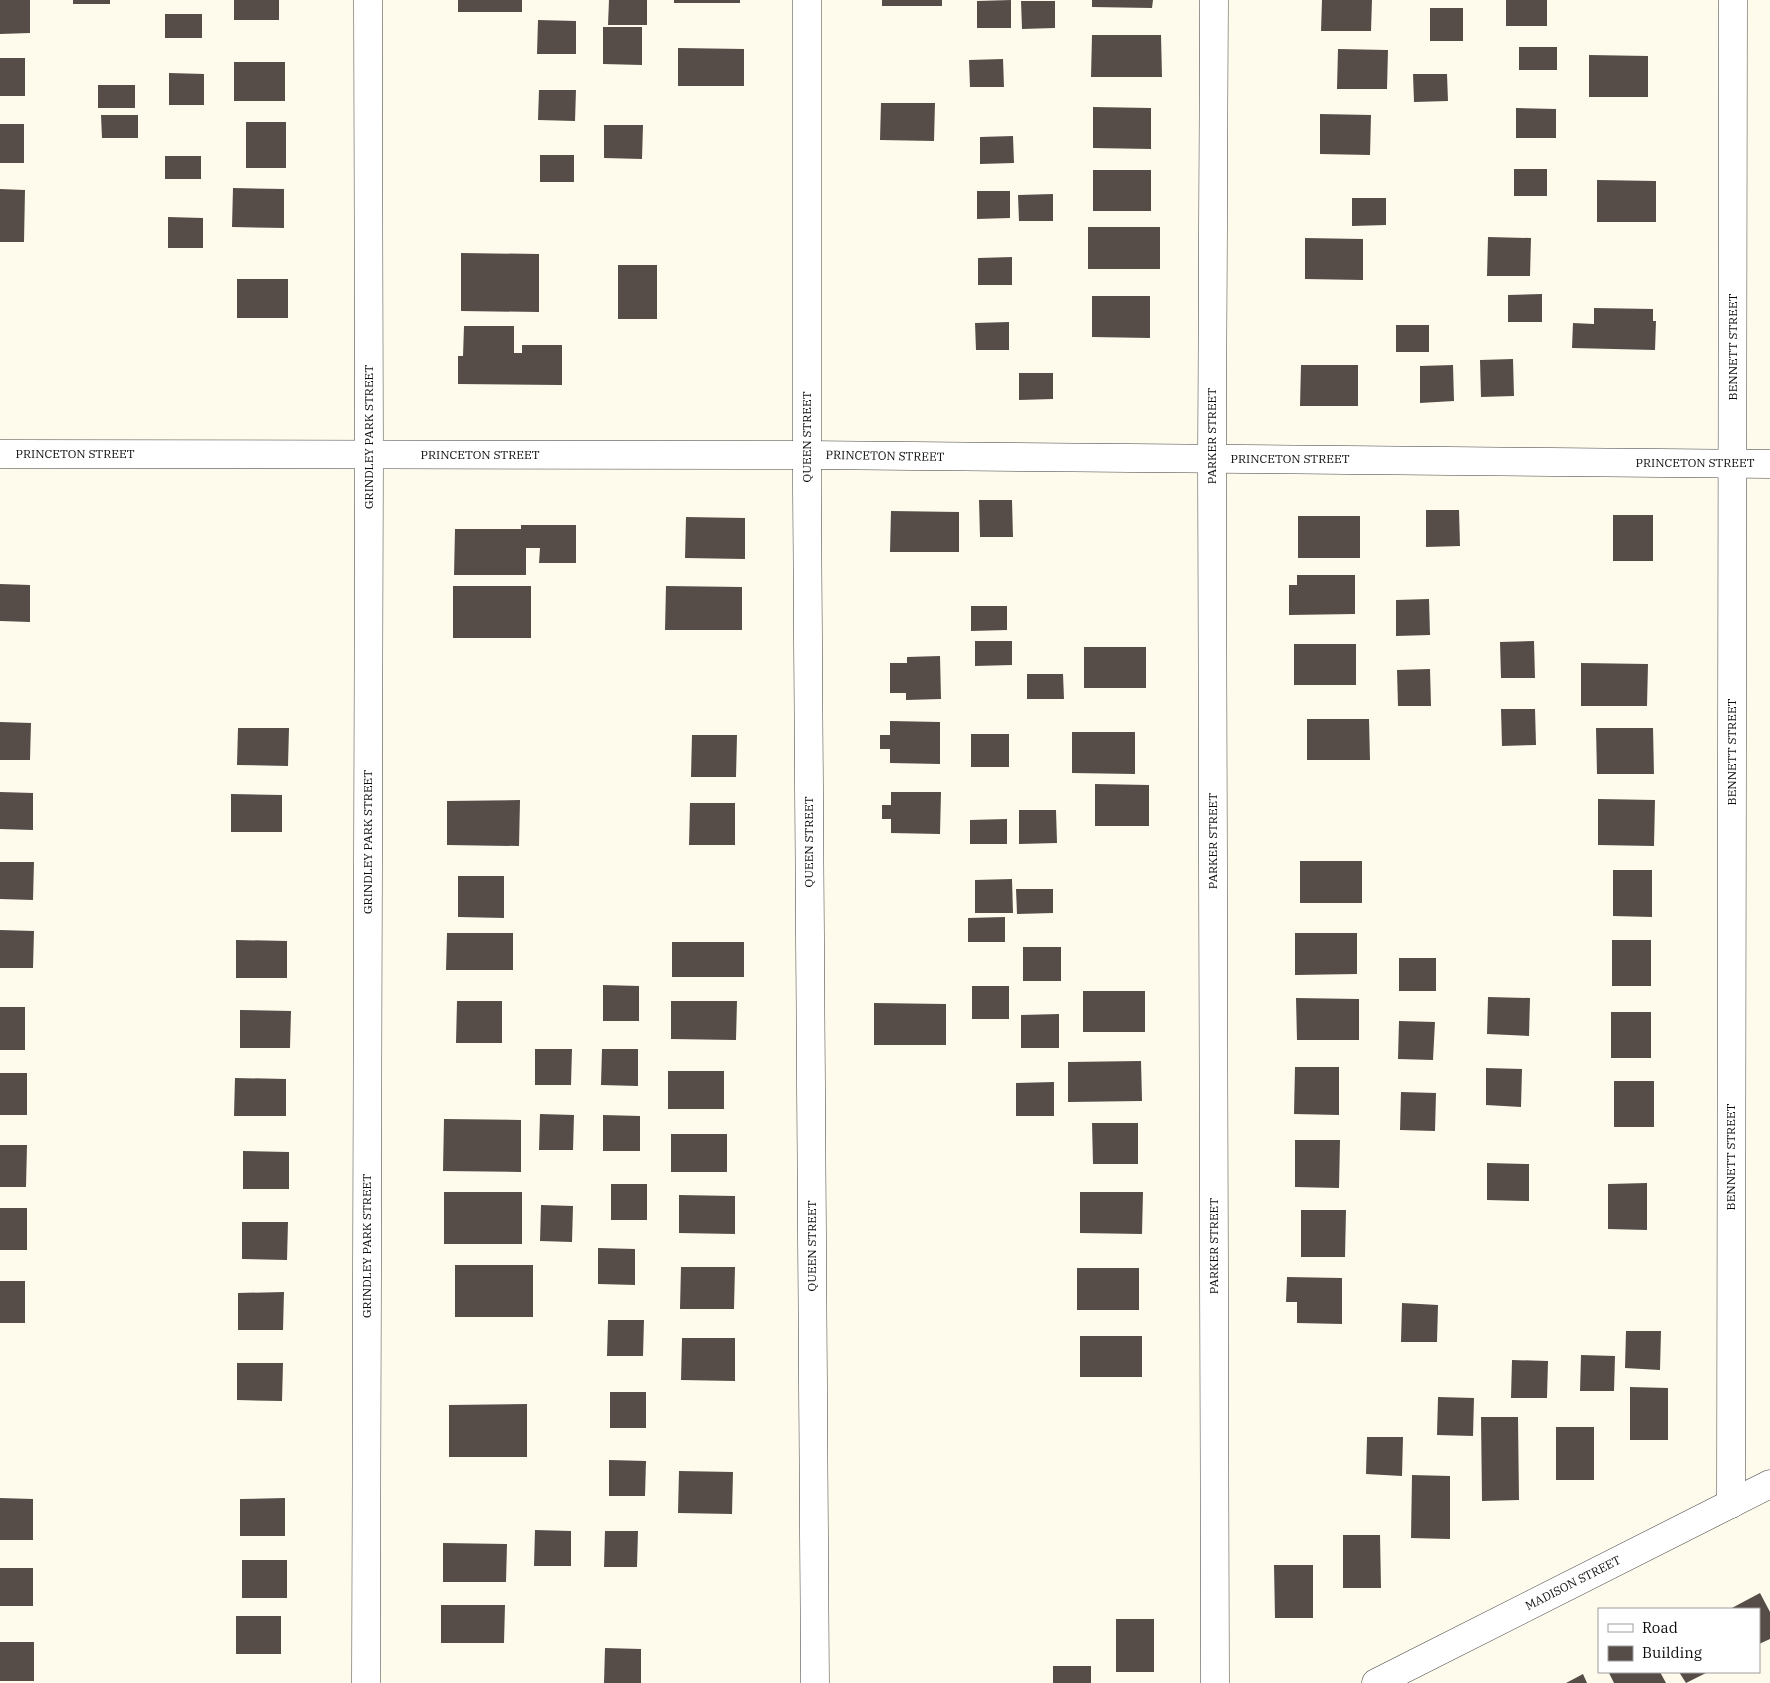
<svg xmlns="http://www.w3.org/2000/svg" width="1770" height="1683" font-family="'IBM Plex Serif',serif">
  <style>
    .building { fill: #564d48 }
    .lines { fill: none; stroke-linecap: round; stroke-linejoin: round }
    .minor-casing { stroke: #3f3f3f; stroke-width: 29 }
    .minor { stroke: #fff; stroke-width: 28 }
    .labels { text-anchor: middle; stroke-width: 5; stroke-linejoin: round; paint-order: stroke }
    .street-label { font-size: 12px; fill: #0c0c0c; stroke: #fff }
  </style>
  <rect width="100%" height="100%" fill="#fffbec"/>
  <g class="building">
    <path d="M0 0H30V33L0 34Z"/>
    <rect x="73" y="0" width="37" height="4"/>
    <rect x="234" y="0" width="45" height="20"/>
    <rect x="458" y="0" width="64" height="12"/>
    <path d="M609 0H647V25H608Z"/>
    <rect x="674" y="0" width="66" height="3"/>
    <rect x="882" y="0" width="60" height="6"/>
    <path d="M1011 0V28H977V1Z"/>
    <path d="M1092 0H1153L1152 8 1092 7Z"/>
    <path d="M1322 0H1372L1371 31H1321Z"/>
    <rect x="1506" y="0" width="41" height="26"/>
    <path d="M1021 1H1055V28L1022 29Z"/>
    <rect x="1430" y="8" width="33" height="33"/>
    <rect x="165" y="14" width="37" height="24"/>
    <path d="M538 20 576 21V54H537Z"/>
    <path d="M603 27H642V65L603 64Z"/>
    <path d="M1092 35H1161L1162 77H1091Z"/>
    <rect x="1519" y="47" width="38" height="23"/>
    <path d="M678 48 744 49V86H678Z"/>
    <path d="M1338 49 1388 50 1387 89H1337Z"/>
    <path d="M1589 55 1648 56V97H1589Z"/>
    <rect x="0" y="58" width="25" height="38"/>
    <path d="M1003 59 1004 87H970L969 60Z"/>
    <rect x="234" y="62" width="51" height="39"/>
    <path d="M169 73 204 74V105H169Z"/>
    <path d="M1413 74H1447L1448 101 1414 102Z"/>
    <rect x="98" y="85" width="37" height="23"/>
    <path d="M539 90H576L575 121 538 120Z"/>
    <path d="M881 103H935L934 141 880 140Z"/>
    <path d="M1093 107 1151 108V149L1093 148Z"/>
    <path d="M1516 108 1556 109V138H1516Z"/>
    <path d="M1320 114 1371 115 1370 155 1320 154Z"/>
    <path d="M101 115H138V138H102Z"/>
    <rect x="246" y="122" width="40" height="46"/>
    <rect x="0" y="124" width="24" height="39"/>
    <path d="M604 125H643L642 159 604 158Z"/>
    <path d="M1013 136 1014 163 980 164V137Z"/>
    <rect x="540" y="155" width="34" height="27"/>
    <rect x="165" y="156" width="36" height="23"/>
    <rect x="1514" y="169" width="33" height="27"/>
    <rect x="1093" y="170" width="58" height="41"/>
    <path d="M1597 180 1656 181V222H1597Z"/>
    <path d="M233 188 284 189V228L232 227Z"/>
    <path d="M0 189 25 190 24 242H0Z"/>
    <path d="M977 191H1010V218L977 219Z"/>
    <path d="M1053 194V221H1019L1018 195Z"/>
    <path d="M1352 198H1386V225L1352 226Z"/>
    <path d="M168 217 203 218V248H168Z"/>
    <rect x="1088" y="227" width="72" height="42"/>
    <path d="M1488 237 1531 238 1530 276H1487Z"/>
    <path d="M1305 238 1363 239V280L1305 279Z"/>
    <path d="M461 253 539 254V312L461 311Z"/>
    <path d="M1012 257V285H978V258Z"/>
    <rect x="618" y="265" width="39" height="54"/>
    <rect x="237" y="279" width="51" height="39"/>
    <path d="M1542 294V322H1508V295Z"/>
    <path d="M1092 296H1150V338L1092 337Z"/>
    <path d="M1594 308 1653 309V321H1656L1655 350 1572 348 1573 323 1594 324Z"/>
    <path d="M1009 322V350H976L975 323Z"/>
    <rect x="1396" y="325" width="33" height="27"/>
    <path d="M464 326H514V353H522V345H562V385L458 384V356H463Z"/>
    <path d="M1513 359 1514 396 1481 397 1480 360Z"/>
    <path d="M1301 365H1358V406H1300Z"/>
    <path d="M1453 365 1454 401 1420 403V366Z"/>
    <path d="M1019 373H1053V399L1019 400Z"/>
    <path d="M979 500H1012L1013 537H980Z"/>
    <path d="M1426 510H1459L1460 546 1426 547Z"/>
    <path d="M891 511 959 512V552H890Z"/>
    <rect x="1613" y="515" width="40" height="46"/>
    <rect x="1298" y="516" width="62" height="42"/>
    <path d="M686 517 745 518V559L685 558Z"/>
    <path d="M521 525H576V563H539L540 548H526V575H454L455 529H521Z"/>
    <path d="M1297 575H1355V614L1289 615V585H1297Z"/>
    <path d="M0 584 30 585V622L0 621Z"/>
    <rect x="453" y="586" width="78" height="52"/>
    <path d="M666 586 742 587V630H665Z"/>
    <path d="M1429 599 1430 635 1396 636V600Z"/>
    <path d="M971 606H1007V630L971 631Z"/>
    <path d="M975 641H1012V665L975 666Z"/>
    <path d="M1534 641 1535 678H1501L1500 642Z"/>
    <rect x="1294" y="644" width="62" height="41"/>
    <rect x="1084" y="647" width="62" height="41"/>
    <path d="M940 656 941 699 906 700V693H890V663H907V657Z"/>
    <path d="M1581 663 1648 664 1647 706H1581Z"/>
    <path d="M1430 669 1431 706H1398L1397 670Z"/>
    <path d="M1027 674H1063L1064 699H1027Z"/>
    <path d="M1501 709H1535L1536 745 1502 746Z"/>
    <path d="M1307 719H1369L1370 760H1307Z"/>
    <path d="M890 721 940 722V764L890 763V749H880V735H890Z"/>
    <path d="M0 722 31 723 30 760H0Z"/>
    <path d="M238 728H289L288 766 237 765Z"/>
    <path d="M1596 728H1653L1654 774H1597Z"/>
    <path d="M1072 732H1135V774L1072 773Z"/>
    <rect x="971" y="734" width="38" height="33"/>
    <path d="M692 735H737L736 777H691Z"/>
    <path d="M1095 784 1149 785V826H1095Z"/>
    <path d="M0 792 33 793V830L0 829Z"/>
    <path d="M891 792H941L940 834 891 833V819H882V805H891Z"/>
    <path d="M231 794 282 795V832H231Z"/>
    <path d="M1598 799 1655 800 1654 846 1598 845Z"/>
    <path d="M520 800 519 846 447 845V801Z"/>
    <path d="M690 803H735V845H689Z"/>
    <path d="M1019 810H1056L1057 843 1019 844Z"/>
    <path d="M1007 819V844H970V820Z"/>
    <rect x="1300" y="861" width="62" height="42"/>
    <path d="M0 862H34L33 900 0 899Z"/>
    <path d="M1613 870H1652V917L1613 916Z"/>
    <path d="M458 876H504V918L458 917Z"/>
    <path d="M1012 879 1013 913H975V880Z"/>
    <path d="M1016 889H1053V913L1017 914Z"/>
    <path d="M1005 917V942H968V918Z"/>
    <path d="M0 930 34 931 33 968H0Z"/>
    <path d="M447 933H513V970H446Z"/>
    <path d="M1295 933H1357V974L1295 975Z"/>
    <path d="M236 940 287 941V978H236Z"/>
    <rect x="1612" y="940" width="39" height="46"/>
    <rect x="672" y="942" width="72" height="35"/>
    <rect x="1023" y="947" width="38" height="34"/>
    <rect x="1399" y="958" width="37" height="33"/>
    <path d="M603 985 639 986V1021H603Z"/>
    <rect x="972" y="986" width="37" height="33"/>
    <rect x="1083" y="991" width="62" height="41"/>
    <path d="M1488 997 1530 998 1529 1036 1487 1034Z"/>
    <path d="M1296 998 1359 999V1040H1297Z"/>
    <path d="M457 1001H502V1043H456Z"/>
    <path d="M671 1001H737L736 1040 671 1039Z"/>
    <path d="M874 1003 946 1004V1045H874Z"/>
    <rect x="0" y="1007" width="25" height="43"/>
    <path d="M240 1010 291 1011 290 1048H240Z"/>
    <rect x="1611" y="1012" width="40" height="46"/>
    <path d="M1059 1014V1048H1021V1015Z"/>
    <path d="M1399 1021 1435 1022 1433 1060 1398 1059Z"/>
    <path d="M535 1049H572L571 1085H535Z"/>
    <path d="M602 1049H638V1086L601 1085Z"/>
    <path d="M1141 1061 1142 1101 1068 1102V1062Z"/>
    <path d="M1295 1067H1339V1115L1294 1114Z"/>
    <path d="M1486 1068 1522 1069 1521 1107 1486 1105Z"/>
    <rect x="668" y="1071" width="56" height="38"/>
    <rect x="0" y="1073" width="27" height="42"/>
    <path d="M235 1078 286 1079V1116H234Z"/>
    <rect x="1614" y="1081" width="40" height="46"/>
    <path d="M1054 1082V1116H1016V1083Z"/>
    <path d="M1401 1092 1436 1093 1435 1131 1400 1130Z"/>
    <path d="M540 1114 574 1115 573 1150H539Z"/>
    <path d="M603 1115 640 1116V1151H603Z"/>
    <path d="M444 1119 521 1120V1172L443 1171Z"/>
    <path d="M1092 1123H1138V1164H1093Z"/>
    <rect x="671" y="1134" width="56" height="38"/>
    <path d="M1295 1140H1340L1339 1188 1295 1187Z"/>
    <path d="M0 1145H27L26 1187H0Z"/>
    <path d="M243 1151 289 1152V1189H243Z"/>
    <path d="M1487 1163 1529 1164V1201L1487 1200Z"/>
    <path d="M1647 1183V1230L1608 1229V1184Z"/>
    <rect x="611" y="1184" width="36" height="36"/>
    <rect x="444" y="1192" width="78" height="52"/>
    <path d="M1080 1192H1143L1142 1234 1080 1233Z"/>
    <path d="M679 1195 735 1196V1234L679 1233Z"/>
    <path d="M541 1205 573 1206 572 1242 540 1241Z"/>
    <rect x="0" y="1208" width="27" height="42"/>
    <path d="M1301 1210H1346L1345 1257H1301Z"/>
    <path d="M242 1222H288L287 1260 242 1259Z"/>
    <path d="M598 1248 635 1249V1285L598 1284Z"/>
    <rect x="455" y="1265" width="78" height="52"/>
    <path d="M681 1267H735L734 1309H680Z"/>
    <rect x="1077" y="1268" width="62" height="42"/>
    <path d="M1287 1277 1342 1278V1324L1297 1323V1302H1286Z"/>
    <rect x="0" y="1281" width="25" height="42"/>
    <path d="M284 1292 283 1330H238V1293Z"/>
    <path d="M1402 1303 1438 1305 1437 1342H1401Z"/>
    <path d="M608 1320H644L643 1356H607Z"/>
    <path d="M1626 1331H1661L1660 1370 1625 1368Z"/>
    <rect x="1080" y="1336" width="62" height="41"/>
    <path d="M682 1338H735V1381L681 1380Z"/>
    <path d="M1581 1355 1615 1356 1614 1391H1580Z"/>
    <path d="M1512 1360 1548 1361 1547 1398H1511Z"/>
    <path d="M237 1363H283L282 1401 237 1400Z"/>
    <path d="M1630 1387 1668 1388V1440H1630Z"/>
    <rect x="610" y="1392" width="36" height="36"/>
    <path d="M1438 1397 1474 1398 1473 1436 1437 1435Z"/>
    <path d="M527 1404V1457H449V1405Z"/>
    <path d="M1481 1417H1518L1519 1500 1482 1501Z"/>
    <rect x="1556" y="1427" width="38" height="53"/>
    <path d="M1367 1437H1403L1402 1476 1366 1474Z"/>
    <path d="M609 1460 646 1461 645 1496H609Z"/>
    <path d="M679 1471 733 1472 732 1514 678 1513Z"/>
    <path d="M1412 1475 1450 1476V1539L1411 1538Z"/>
    <path d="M0 1498 33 1499V1540H0Z"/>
    <path d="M285 1498V1536H240V1499Z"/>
    <path d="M535 1530 571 1531V1566H534Z"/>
    <path d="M605 1531H638L637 1567H604Z"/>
    <path d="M1343 1535H1380L1381 1588H1343Z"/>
    <path d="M443 1543 507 1544 506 1582H443Z"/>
    <rect x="242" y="1560" width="45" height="38"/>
    <path d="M1274 1565H1313V1618H1275Z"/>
    <rect x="0" y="1568" width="33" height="38"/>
    <path d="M1760 1593 1770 1612V1639L1759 1644V1609H1730Z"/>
    <path d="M441 1605H505L504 1643H441Z"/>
    <rect x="236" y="1616" width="45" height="38"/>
    <rect x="1116" y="1619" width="38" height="53"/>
    <rect x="0" y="1642" width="34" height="39"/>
    <path d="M605 1648 641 1649V1683H604Z"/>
    <rect x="1053" y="1666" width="38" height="17"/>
    <path d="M1613 1672H1660L1666 1683H1614L1609 1673Z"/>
    <path d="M1679 1672H1708L1686 1683Z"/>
    <path d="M1583 1674 1587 1683H1566Z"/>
  </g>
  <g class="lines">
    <defs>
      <g id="minor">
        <path d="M807 0V489L815 1683"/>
        <path d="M1214 0 1212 459 1215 1683"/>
        <path d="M0 454 807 455 1770 464"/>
        <path d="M1731 1504 1733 0"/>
        <path d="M366 1683 369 455 368 0"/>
        <path d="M1376 1683 1770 1484"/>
      </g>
    </defs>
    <use href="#minor" class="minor-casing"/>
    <use href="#minor" class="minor"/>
  </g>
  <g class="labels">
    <g class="street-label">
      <text transform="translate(1733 347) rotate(-90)" y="4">BENNETT STREET</text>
      <text transform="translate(1212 436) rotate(-90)" y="4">PARKER STREET</text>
      <text transform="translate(369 437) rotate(-90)" y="4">GRINDLEY PARK STREET</text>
      <text transform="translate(807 437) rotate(-90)" y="4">QUEEN STREET</text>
      <text x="75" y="458">PRINCETON STREET</text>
      <text x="480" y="459">PRINCETON STREET</text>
      <text transform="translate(885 456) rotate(1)" y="4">PRINCETON STREET</text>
      <text x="1290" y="463">PRINCETON STREET</text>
      <text x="1695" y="467">PRINCETON STREET</text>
      <text transform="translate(1732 752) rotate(-90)" y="4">BENNETT STREET</text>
      <text transform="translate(1213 841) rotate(-90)" y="4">PARKER STREET</text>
      <text transform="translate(368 842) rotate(-90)" y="4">GRINDLEY PARK STREET</text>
      <text transform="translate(809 842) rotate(-90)" y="4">QUEEN STREET</text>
      <text transform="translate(1731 1157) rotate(-90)" y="4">BENNETT STREET</text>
      <text transform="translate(367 1246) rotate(-90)" y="4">GRINDLEY PARK STREET</text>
      <text transform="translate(812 1246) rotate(-90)" y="4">QUEEN STREET</text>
      <text transform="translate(1214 1246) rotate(-90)" y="4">PARKER STREET</text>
      <text transform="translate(1573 1583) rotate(-27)" y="4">MADISON STREET</text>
    </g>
  </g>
  <rect x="1598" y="1608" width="162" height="65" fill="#ffffff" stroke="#9e9e9e"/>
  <rect x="1608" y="1624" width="25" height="8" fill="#ffffff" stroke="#9e9e9e"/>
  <text x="1642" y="1633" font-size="15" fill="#0c0c0c">Road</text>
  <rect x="1608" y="1646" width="25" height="15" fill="#564d48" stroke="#9e9e9e"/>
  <text x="1642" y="1658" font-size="15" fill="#0c0c0c">Building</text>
</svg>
